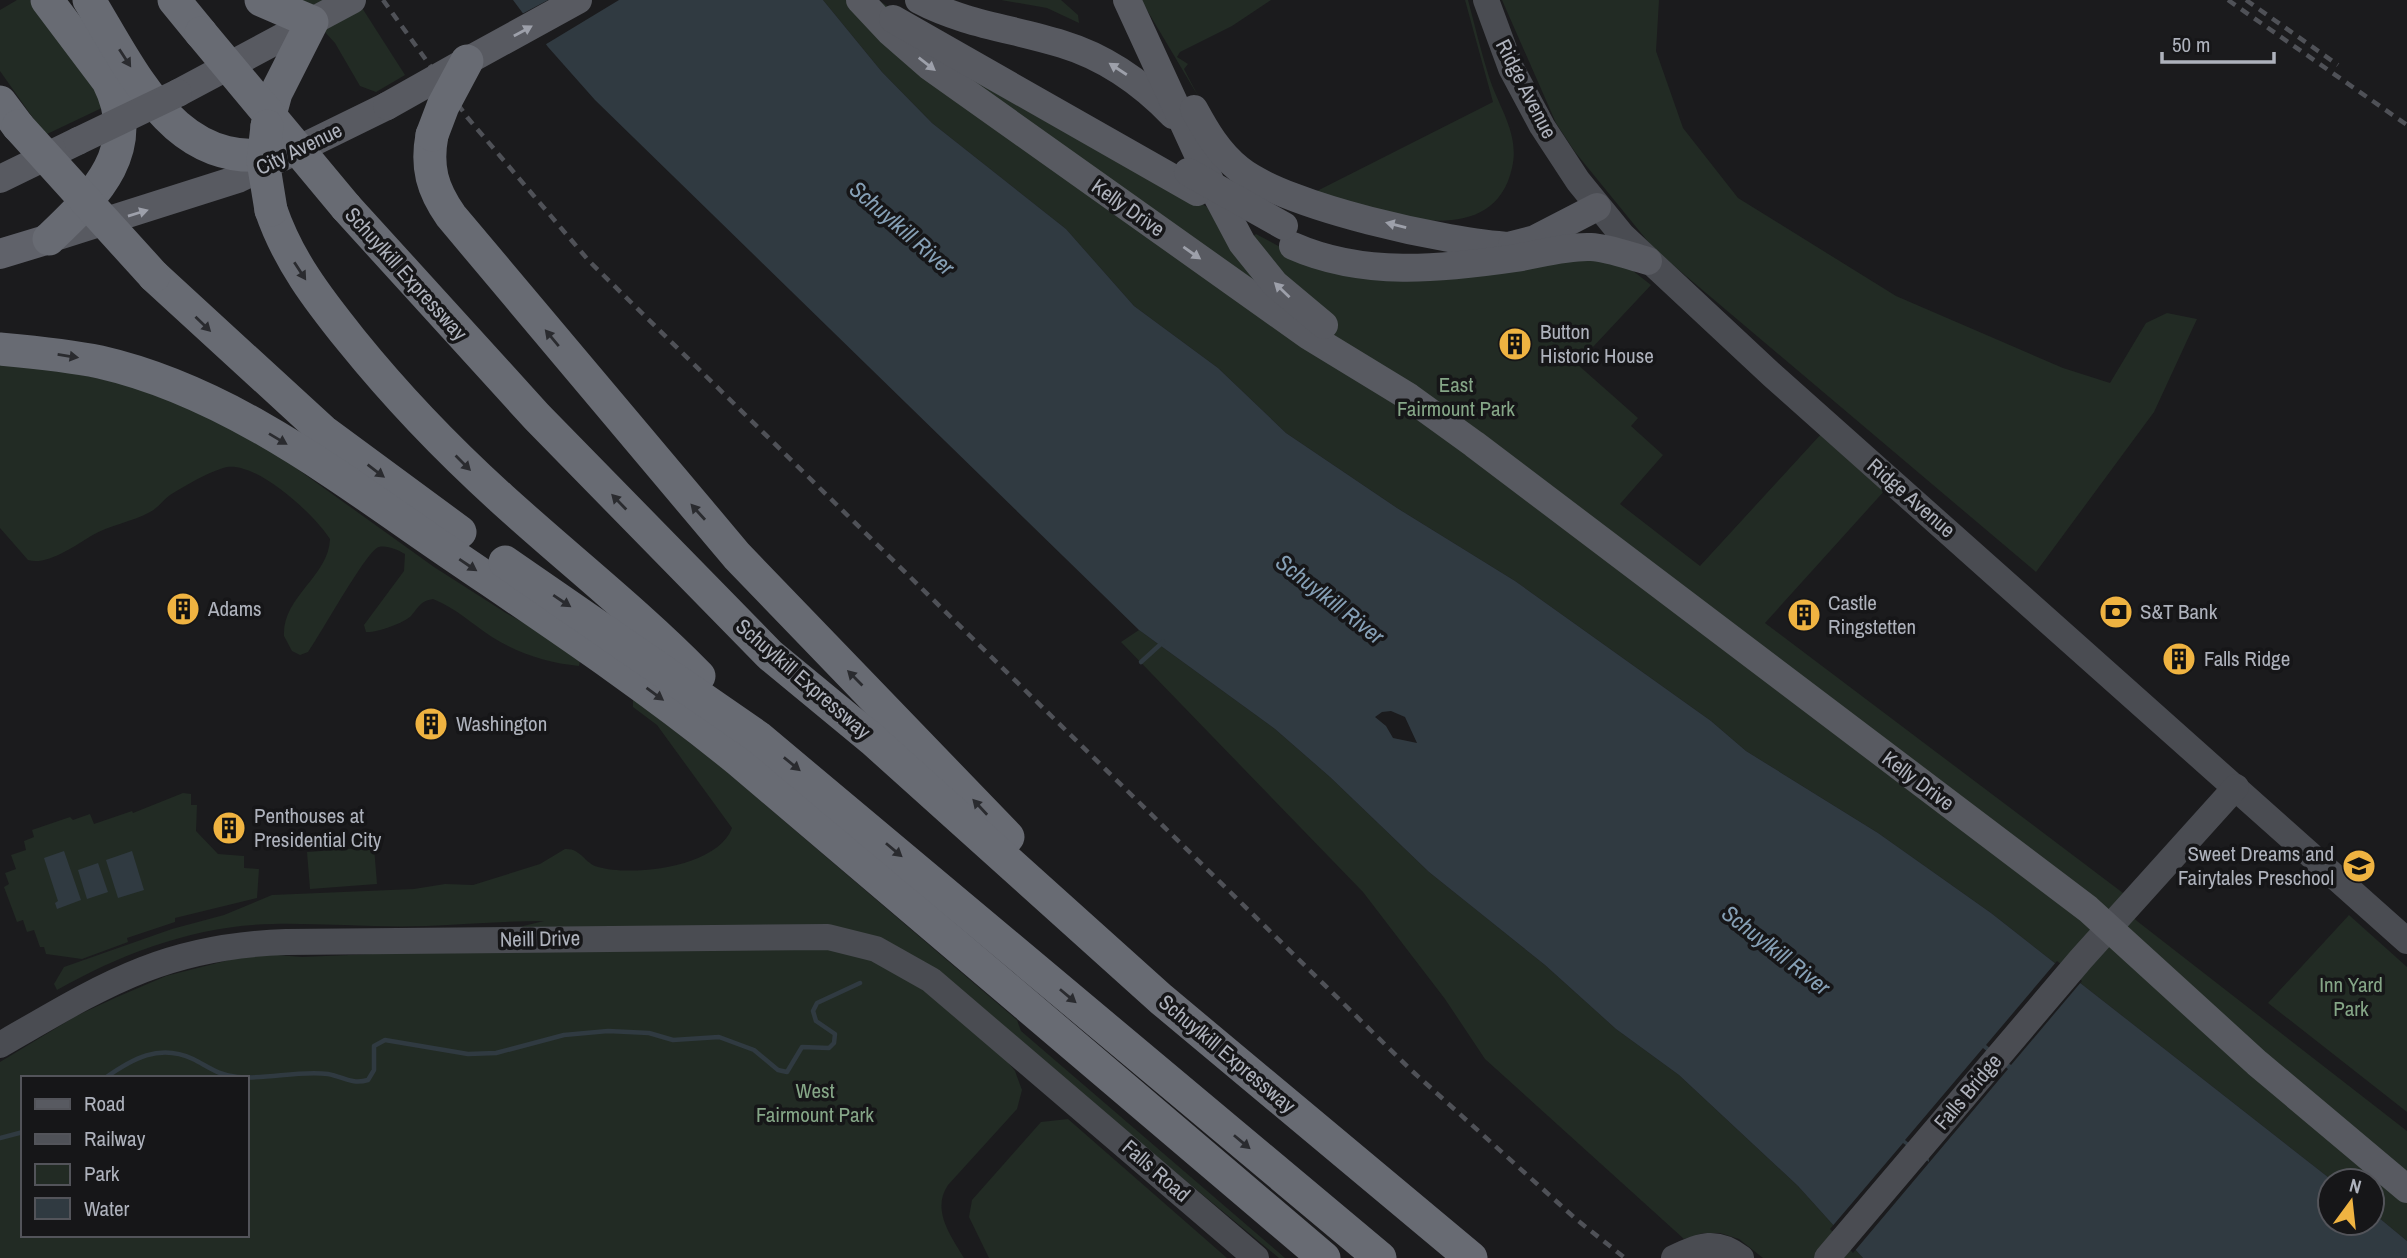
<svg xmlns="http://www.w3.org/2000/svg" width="2407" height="1258" font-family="'Archivo Narrow',sans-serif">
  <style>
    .green { fill: #222b24; fill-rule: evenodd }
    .water { fill: #303a41; fill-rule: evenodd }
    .pier { fill: #1b1b1d }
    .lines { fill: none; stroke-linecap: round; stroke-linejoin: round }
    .stream { stroke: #303a41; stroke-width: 4.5 }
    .secondary { stroke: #4a4c52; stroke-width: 26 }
    .primary { stroke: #585a61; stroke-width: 28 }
    .trunk { stroke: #60626a; stroke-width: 30 }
    .motorway { stroke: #686b73; stroke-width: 33 }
    .rail { stroke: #4f5157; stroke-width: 4.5; stroke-dasharray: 9 7; stroke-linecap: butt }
    .primary-bridge { stroke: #585a61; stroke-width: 28 }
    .motorway-bridge { stroke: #686b73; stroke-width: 33 }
    .oneway { fill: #9da0aa }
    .oneway2 { fill: #2a2b2f }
    .labels { text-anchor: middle; stroke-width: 7; stroke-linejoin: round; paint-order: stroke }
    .street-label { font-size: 21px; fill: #aeb2bc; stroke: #161618 }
    .poi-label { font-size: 21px; fill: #aeb2bc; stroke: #161618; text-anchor: start }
    .park-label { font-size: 21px; fill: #85a687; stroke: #161618 }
    .water-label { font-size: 23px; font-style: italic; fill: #86a0b6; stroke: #161618 }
  </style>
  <rect width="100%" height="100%" fill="#1b1b1d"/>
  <g class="green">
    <path d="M17 0H30L106 106 45 135 0 71V10Z"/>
    <path d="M296 0H357L405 75 376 92 360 86 335 43Z"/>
    <path d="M823 0H878L1150 174 1207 207 1232 250 1256 234 1299 257H1570L1623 263 1651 285 1577 364 1638 418 1631 426 1663 455 1620 504 1700 566 1822 433 1886 489 1765 623 2127 896 2120 905 2137 921 2407 1131V1241L2372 1212V1181H2333L1991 913 1878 833 1746 751 1711 721 1515 581 1397 508 1286 433 1218 368 1134 306 1066 229 932 123 882 72Z"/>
    <path d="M1001 0H1061L1078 15 1079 23 1047 8Z"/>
    <path d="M1141 0H1271L1232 26 1180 52 1177 57 1188 64 1184 69C1219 137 1238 170 1313 193L1493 102 1465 0H1468C1475 26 1481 52 1489 77 1499 108 1520 134 1512 168 1494 248 1397 217 1343 202 1318 195 1291 189 1267 177 1251 169 1239 156 1226 143Z"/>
    <path d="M1502 0H1659L1656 51 1683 128 1738 198 1896 296 2063 368 2110 383 2146 323 2167 313 2197 319 2154 412 2036 572 1654 249 1575 152 1556 123Z"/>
    <path d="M0 364 59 370 133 386 210 416 282 458 434 567 506 613 574 651 580 661 579 666C548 663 519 654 492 637 472 624 456 608 433 599 420 601 419 607 411 616 404 623 376 633 366 632L364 625 404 571 405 554C398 550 387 545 379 547 368 548 319 637 308 652L300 655 292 651 284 636C282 597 329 576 330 539 315 515 253 457 223 468 205 474 186 485 170 495 163 500 158 508 150 512 132 522 109 525 91 536 75 546 46 566 28 560L0 528Z"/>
    <path d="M1139 630 1275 729 1330 777 1429 872 1545 965 1616 1029 1679 1075 1798 1186 1863 1258H1763L1739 1239 1720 1233H1703L1684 1239 1485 1059 1445 999 1363 892 1121 642Z"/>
    <path d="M633 699 720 766 1017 1020 1021 1031 1285 1258H1279L932 970 904 951 515 928 544 921C505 921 466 924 427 926 376 928 324 923 273 924 197 925 122 953 57 990L54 984 64 967 172 929 224 915 272 895 414 889 445 884 473 885 540 864 565 849C581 848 584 863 598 867 633 877 718 867 732 828L657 725 633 707Z"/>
    <path d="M183 793 191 794V805H197L196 831 218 854 244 856V868L259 869 257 898 175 918V922L127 938 128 942 82 959 46 954 44 947H40L34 930 27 932 23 920 17 922 4 887 9 884 5 873 16 869 11 855 26 850 24 841 34 837 32 830 70 817 73 820 90 814 94 824 132 811 133 813Z"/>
    <path d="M374 847 377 884 310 889 307 852Z"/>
    <path d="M2349 915 2407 967V1112L2268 1003Z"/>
    <path d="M821 946 864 955 916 983 1006 1060 1015 1071 1022 1090 1017 1109 948 1185C931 1210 951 1236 964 1258H0V1062L76 1016 117 997 166 976 233 959 265 954 302 957 419 952ZM23 1078H247V1235H23Z"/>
    <path d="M1068 1119 1227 1258H989L969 1217 972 1200 1041 1122Z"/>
  </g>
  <g class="water">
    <path d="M513 0H562L578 24 584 20 572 0H823L882 72 932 123 1066 229 1134 306 1218 368 1286 433 1397 508 1515 581 1711 721 1746 751 1878 833 1991 913 2333 1181H2330V1223H2372V1212L2407 1241V1258H1863L1798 1186 1679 1075 1616 1029 1545 965 1429 872 1330 777 1275 729 1139 630 595 100 548 47ZM1391 711 1405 717 1417 743 1393 738 1386 726 1375 717 1382 712Z"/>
    <path d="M64 851 81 900 57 909 55 903 58 901 44 858Z"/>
    <path d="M132 851 144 890 118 898 106 860Z"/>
    <path d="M98 863 108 892 87 899 78 870Z"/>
  </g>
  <g class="pier">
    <path d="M548 0H566L579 19 568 0H619L543 46 520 15Z"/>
    <path d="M2057 961 2082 981 2011 1065 1986 1045Z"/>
    <path d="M1983 1048 2008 1069 1853 1253 1830 1229 1903 1143 1929 1162V1159L1905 1140Z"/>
  </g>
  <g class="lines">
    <g class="stream">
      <path d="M1141 662 1163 642"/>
      <path d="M105 1078C132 1059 159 1043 193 1059 209 1067 218 1075 237 1077 267 1080 298 1070 328 1074 344 1077 352 1085 368 1080L374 1070V1046L385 1040 468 1054 496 1053 564 1035 608 1031 649 1033 673 1040 719 1037 754 1050 778 1070 787 1072 802 1047 829 1048 834 1043 835 1034 816 1021 813 1011 817 1003 860 983"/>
      <path d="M0 1138 23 1132"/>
    </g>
    <g class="secondary">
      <path d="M1486 0 1511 68 1542 126 1578 181 1622 235 1772 375 2407 941"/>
      <path d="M0 1045C102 986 163 946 286 942L828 937 876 949 931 980 1256 1258"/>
      <path d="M1674 1258C1700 1245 1717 1239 1741 1258"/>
      <path d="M1827 1258 2081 959 2236 787"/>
    </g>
    <g class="primary">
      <path d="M860 0 890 32 929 66 1309 336 1409 397 1474 444 2088 909 2257 1063 2407 1189"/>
      <path d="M919 0C964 24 1014 29 1062 44 1105 57 1142 83 1173 115"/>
      <path d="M1127 0 1217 196 1242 243 1275 284 1324 325"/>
      <path d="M893 19 1197 192"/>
      <path d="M467 61 578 0"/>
      <path d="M178 93 352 0"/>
      <path d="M1194 109C1206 131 1218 152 1239 169 1286 207 1449 243 1511 246"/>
      <path d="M0 179 78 141"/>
      <path d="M49 239 238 179 387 106"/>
      <path d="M1512 245 1535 239 1597 207"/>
      <path d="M1293 246C1363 277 1441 269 1516 258 1540 254 1566 246 1591 247 1610 248 1629 256 1648 261"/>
    </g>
    <path class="trunk" d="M0 254 49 239"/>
    <g class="motorway">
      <path d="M47 0 108 81C143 151 95 195 49 239"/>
      <path d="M89 0C137 79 180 180 291 150"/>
      <path d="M174 0 201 33"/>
      <path d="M261 0 312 22 276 93 267 126"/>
      <path d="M0 102 18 126"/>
      <path d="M432 135C426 167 432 189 451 216L737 556 1008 837"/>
      <path d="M346 207 537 417 770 655 873 740 1161 999 1471 1258"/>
      <path d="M271 210C288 260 318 299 351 340 397 397 447 449 501 498 567 558 636 612 699 676"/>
      <path d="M154 276 323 431 460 532"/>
      <path d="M0 349C33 352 67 355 100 362 236 393 350 486 463 562 557 626 650 688 738 760L1324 1258"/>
      <path d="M505 562 758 737 1380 1258"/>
    </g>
    <g class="rail">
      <path d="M383 0 467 117 589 261 1411 1070 1577 1220 1625 1258"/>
      <path d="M2228 0 2407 125"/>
      <path d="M2246 0 2338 65"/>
    </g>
    <g class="primary-bridge">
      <path d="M387 106 467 61"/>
      <path d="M78 141 178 93"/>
      <path d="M1188 172 1284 226"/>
    </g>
    <g class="motorway-bridge">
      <path d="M201 33 346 207"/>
      <path d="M18 126 154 276"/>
      <path d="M267 126 263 161 271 210"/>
      <path d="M432 135 443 106 467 61"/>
    </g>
  </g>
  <defs><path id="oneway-solid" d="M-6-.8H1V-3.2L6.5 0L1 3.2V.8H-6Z" transform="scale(1.75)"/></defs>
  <g class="oneway">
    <use href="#oneway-solid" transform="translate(523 31) rotate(-29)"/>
    <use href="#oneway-solid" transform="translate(927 64) rotate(38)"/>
    <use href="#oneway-solid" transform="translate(1118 69) rotate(-147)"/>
    <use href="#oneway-solid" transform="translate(138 213) rotate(-17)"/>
    <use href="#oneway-solid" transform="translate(1396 225) rotate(-166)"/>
    <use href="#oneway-solid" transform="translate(1192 253) rotate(35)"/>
    <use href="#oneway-solid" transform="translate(1282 290) rotate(-136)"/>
  </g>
  <g class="oneway2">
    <use href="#oneway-solid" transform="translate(125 58) rotate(57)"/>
    <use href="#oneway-solid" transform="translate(300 271) rotate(57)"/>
    <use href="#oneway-solid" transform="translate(203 324) rotate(44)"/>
    <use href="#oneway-solid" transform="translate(552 338) rotate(-130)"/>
    <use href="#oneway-solid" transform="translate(68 356) rotate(9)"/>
    <use href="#oneway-solid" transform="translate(278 439) rotate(31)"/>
    <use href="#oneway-solid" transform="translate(463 463) rotate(45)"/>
    <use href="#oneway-solid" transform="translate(376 471) rotate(37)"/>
    <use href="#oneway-solid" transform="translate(619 502) rotate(-134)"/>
    <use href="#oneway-solid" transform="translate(698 512) rotate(-132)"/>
    <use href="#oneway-solid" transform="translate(468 565) rotate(34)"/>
    <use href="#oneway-solid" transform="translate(562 601) rotate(34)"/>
    <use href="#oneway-solid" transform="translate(855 678) rotate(-135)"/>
    <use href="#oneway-solid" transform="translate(655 694) rotate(36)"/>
    <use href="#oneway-solid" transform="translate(792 764) rotate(39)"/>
    <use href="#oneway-solid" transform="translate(980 807) rotate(-133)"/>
    <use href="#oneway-solid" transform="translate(894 850) rotate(40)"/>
    <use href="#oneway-solid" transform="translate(1068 996) rotate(40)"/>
    <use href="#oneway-solid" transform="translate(1242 1142) rotate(40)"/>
  </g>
  <defs>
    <symbol id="building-disc" viewBox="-11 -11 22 22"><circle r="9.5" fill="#efb341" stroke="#161618"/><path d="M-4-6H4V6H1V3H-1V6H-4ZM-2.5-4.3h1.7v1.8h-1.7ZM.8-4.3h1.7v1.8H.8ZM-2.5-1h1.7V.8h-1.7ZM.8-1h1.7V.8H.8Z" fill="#111"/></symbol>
    <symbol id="bank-disc" viewBox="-11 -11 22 22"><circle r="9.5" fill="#efb341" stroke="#161618"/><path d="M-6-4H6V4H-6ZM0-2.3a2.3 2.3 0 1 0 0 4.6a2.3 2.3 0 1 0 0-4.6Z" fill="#111"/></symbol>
    <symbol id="school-disc" viewBox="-11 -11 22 22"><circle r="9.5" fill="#efb341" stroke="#161618"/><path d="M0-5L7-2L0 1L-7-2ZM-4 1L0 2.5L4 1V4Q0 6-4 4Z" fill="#111"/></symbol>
  </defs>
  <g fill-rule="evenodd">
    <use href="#building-disc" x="1496" y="325" width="38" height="38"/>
    <use href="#building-disc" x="164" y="590" width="38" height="38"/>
    <use href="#bank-disc" x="2097" y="593" width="38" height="38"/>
    <use href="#building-disc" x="1785" y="596" width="38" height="38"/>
    <use href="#building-disc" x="2160" y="640" width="38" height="38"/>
    <use href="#building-disc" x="412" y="705" width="38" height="38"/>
    <use href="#building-disc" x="210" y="809" width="38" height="38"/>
    <use href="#school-disc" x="2340" y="847" width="38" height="38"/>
  </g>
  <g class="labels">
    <g class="street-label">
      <text transform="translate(1526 89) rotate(63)" y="7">Ridge Avenue</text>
      <text transform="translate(299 149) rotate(-26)" y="7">City Avenue</text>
      <text transform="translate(1128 208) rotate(35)" y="7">Kelly Drive</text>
      <text transform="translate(406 274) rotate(48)" y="7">Schuylkill Expressway</text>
      <text transform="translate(1911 498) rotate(41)" y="7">Ridge Avenue</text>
      <text transform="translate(803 679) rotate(41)" y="7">Schuylkill Expressway</text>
      <text transform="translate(1918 781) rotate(37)" y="7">Kelly Drive</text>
      <text transform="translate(540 939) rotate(-1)" y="7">Neill Drive</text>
      <text transform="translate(1227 1054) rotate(40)" y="7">Schuylkill Expressway</text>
      <text transform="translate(1968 1092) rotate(-50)" y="7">Falls Bridge</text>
      <text transform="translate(1156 1171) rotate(41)" y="7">Falls Road</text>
    </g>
    <g class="poi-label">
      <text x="1540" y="339">Button<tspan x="1540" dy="24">Historic House</tspan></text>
      <text x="1828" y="610">Castle<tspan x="1828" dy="24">Ringstetten</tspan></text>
      <text x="208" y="616">Adams</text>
      <text x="2140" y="619">S&amp;T Bank</text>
      <text x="2204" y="666">Falls Ridge</text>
      <text x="456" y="731">Washington</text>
      <text x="254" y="823">Penthouses at<tspan x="254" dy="24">Presidential City</tspan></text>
      <text x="2334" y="861" text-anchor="end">Sweet Dreams and<tspan x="2334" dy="24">Fairytales Preschool</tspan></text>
    </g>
    <g class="park-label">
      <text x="1456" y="392">East<tspan x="1456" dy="24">Fairmount Park</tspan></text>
      <text x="2351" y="992">Inn Yard<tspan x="2351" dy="24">Park</tspan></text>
      <text x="815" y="1098">West<tspan x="815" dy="24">Fairmount Park</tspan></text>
    </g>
    <g class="water-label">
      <text transform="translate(902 228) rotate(41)" y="8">Schuylkill River</text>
      <text transform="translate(1330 599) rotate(38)" y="8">Schuylkill River</text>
      <text transform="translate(1776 950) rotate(38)" y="8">Schuylkill River</text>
    </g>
  </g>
  <rect x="21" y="1076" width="228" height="161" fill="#161618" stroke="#53545a" stroke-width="2"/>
  <rect x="35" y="1099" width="35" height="10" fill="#585a61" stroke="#53545a" stroke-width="2"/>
  <text x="84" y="1111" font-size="21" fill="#aeb2bc">Road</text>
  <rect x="35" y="1134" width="35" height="10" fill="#4f5157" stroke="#53545a" stroke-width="2"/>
  <text x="84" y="1146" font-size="21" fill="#aeb2bc">Railway</text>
  <rect x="35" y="1164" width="35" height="21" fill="#222b24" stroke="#53545a" stroke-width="2"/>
  <text x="84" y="1181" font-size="21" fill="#aeb2bc">Park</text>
  <rect x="35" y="1198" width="35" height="21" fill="#303a41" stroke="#53545a" stroke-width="2"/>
  <text x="84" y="1216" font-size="21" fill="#aeb2bc">Water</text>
  <g transform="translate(2351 1202) rotate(15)"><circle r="33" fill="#161618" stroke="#53545a" stroke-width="2"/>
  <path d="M0-5L12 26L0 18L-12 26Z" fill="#efb341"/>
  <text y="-10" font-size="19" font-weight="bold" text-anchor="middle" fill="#aeb2bc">N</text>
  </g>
  <path d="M2162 52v10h112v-10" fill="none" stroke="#aeb2bc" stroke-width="3.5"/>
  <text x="2172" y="52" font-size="21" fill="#aeb2bc" stroke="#161618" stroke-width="5" paint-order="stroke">50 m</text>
</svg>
